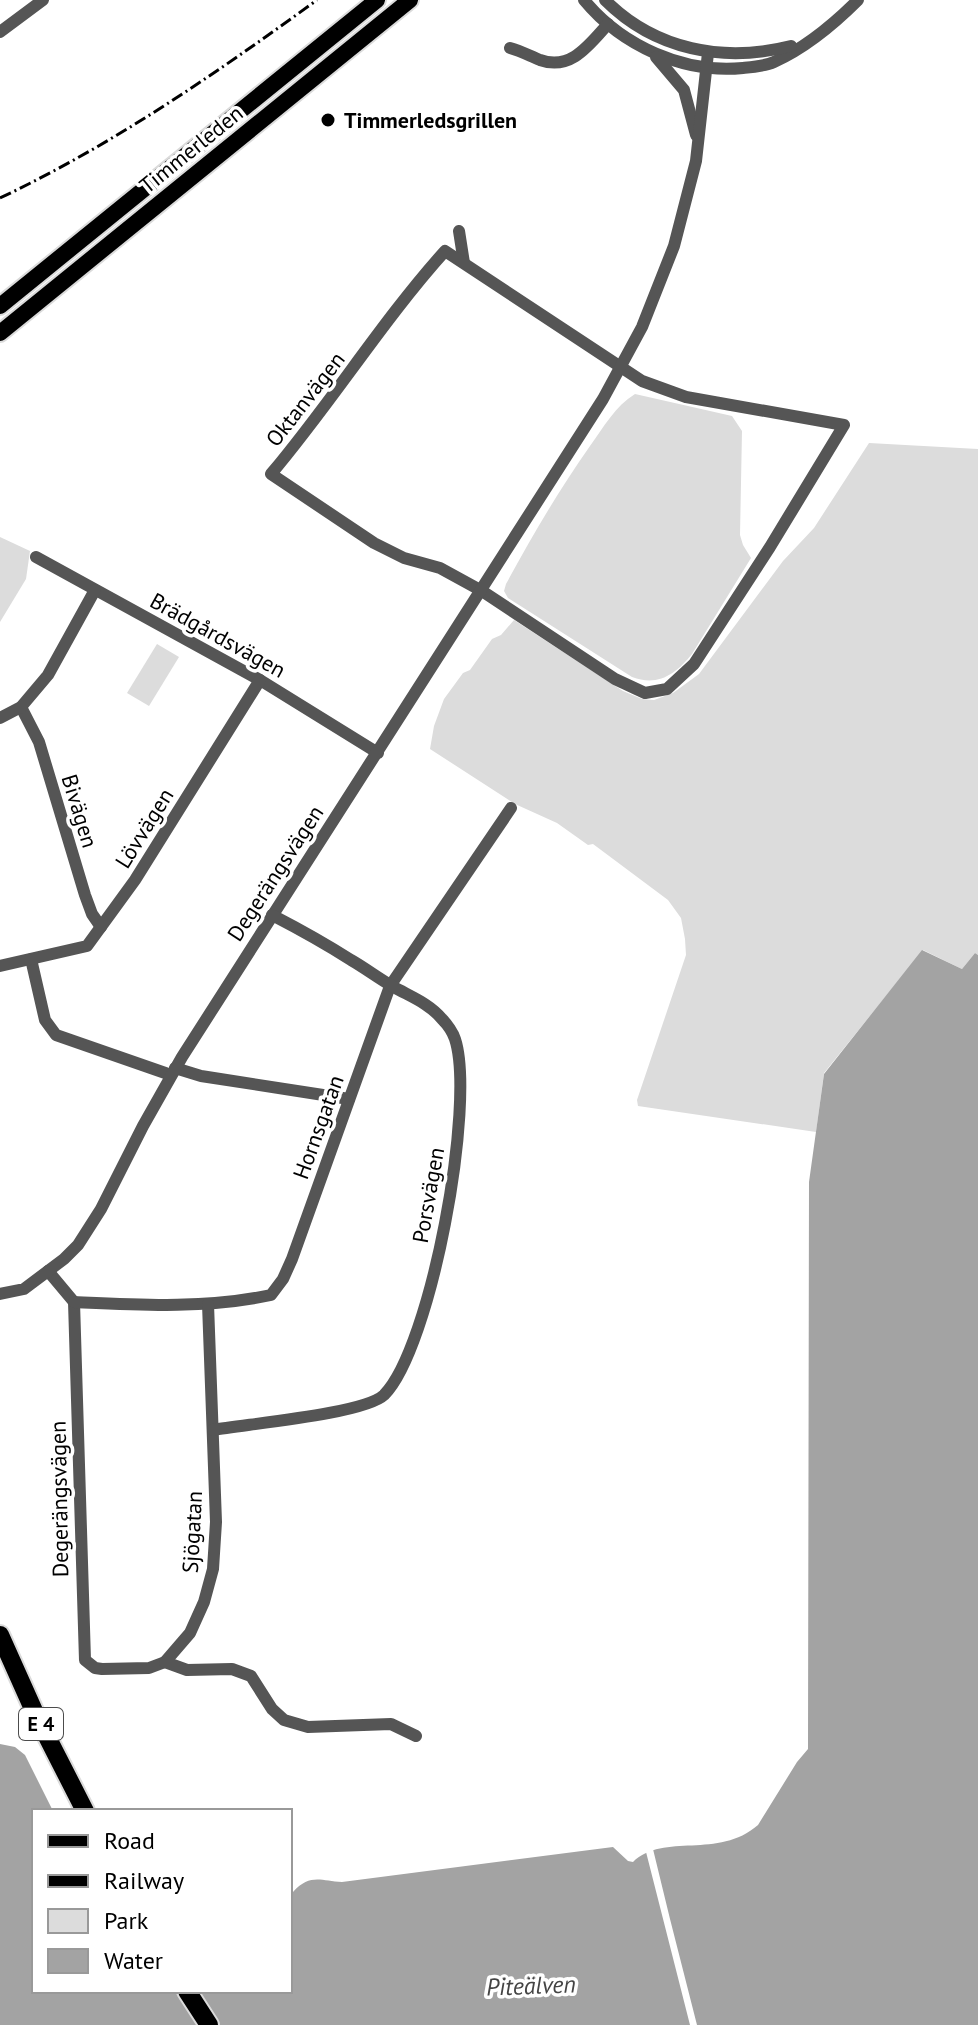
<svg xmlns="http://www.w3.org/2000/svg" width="978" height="2025" font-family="'PT Sans',sans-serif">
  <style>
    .green { fill: #dcdcdc }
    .water { fill: #a3a3a3 }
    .pier { fill: #fff }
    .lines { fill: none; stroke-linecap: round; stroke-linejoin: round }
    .major-casing { stroke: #dbdbdb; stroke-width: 20 }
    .highway-casing { stroke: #dbdbdb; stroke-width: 22 }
    .minor { stroke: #555; stroke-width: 12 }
    .major { stroke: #000; stroke-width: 16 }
    .highway { stroke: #000; stroke-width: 18 }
    .rail { stroke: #000; stroke-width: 3; stroke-dasharray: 12 4 2 4; stroke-linecap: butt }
    .poi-dot { fill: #000; stroke: #fff; stroke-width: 3 }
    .labels { text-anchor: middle; stroke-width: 7; stroke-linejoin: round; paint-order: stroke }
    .shield { fill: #fff; stroke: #4c4c4c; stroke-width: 2 }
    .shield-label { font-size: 20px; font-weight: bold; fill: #000 }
    .poi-label { font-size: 22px; font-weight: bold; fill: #000; stroke: #fff; text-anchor: start }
    .street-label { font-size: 22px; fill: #000; stroke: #fff }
    .water-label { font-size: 24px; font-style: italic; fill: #444; stroke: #fff }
  </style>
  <rect width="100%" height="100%" fill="#fff"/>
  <g class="green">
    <path d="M635 394 732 416 742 431 740 535 743 545 751 558 692 654C676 674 658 687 632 677L508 598 504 591 506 584C532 536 559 490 590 446 604 427 615 406 635 394Z"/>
    <path d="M869 443 978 449V955L975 953 962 969 923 950 824 1073 816 1132 638 1106 637 1100 686 955 685 939 681 918 668 900 593 844 588 845 557 823 515 804 430 749 434 726 444 699 463 673 470 670 492 639 501 635 514 620 623 691 642 699 654 700 673 693 699 674 783 561 814 528Z"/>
    <path d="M0 537 30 551 26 579 0 622Z"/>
    <path d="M157 644 179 657 149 706 127 693Z"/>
  </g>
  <path class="water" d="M922 950 962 969 975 953 978 955V2025H0V1744L15 1747 25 1755 53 1811H34V1991H290V1892H293C310 1873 321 1881 342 1882L613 1847 628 1861 633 1862C664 1832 718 1860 758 1825L797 1762 808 1749 809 1182 824 1074Z"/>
  <path class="pier" d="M652 1845 670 1919 697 2025H690L645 1848Z"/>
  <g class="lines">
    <defs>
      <g id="major">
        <path d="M0 306 377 0"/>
        <path d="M0 333 410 0"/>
      </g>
      <g id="highway">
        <path d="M0 1635 34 1711 85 1811"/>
        <path d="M187 1991 209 2025"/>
      </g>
    </defs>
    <use href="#major" class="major-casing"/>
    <use href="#highway" class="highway-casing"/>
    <g class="minor">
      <path d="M584 0C622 46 684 74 743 68 753 67 765 66 774 62 805 48 834 24 858 0"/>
      <path d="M605 0C655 50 723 63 791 46"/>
      <path d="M0 32 43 0"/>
      <path d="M510 48C521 51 530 56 540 60 571 71 589 45 608 24"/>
      <path d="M656 57 684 90 696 135"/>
      <path d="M459 231 464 263"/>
      <path d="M445 251 642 381 686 397 844 425 770 547 694 664 667 689 645 693 615 679 482 591 440 568 404 558 374 543 271 474C332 402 382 321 445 251Z"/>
      <path d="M36 557 260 680 378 753"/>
      <path d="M21 707 39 742 85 895 92 914 101 927"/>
      <path d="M0 718 21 707 48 675 95 590"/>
      <path d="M31 959 45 1020 56 1035 171 1075"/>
      <path d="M0 966 87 946 135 880 260 680"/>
      <path d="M175 1068 201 1076 349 1099"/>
      <path d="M48 1271 74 1302 85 1660 95 1668 102 1669 149 1668 165 1662"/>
      <path d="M0 1294 24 1289 64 1259 78 1245 101 1209 143 1126 182 1057 603 399 642 327 674 246 696 161 708 53"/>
      <path d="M74 1302C139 1305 206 1309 271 1295L283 1279 292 1259 390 986 511 808"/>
      <path d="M208 1304 216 1522 213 1569 204 1602 190 1633 165 1662 187 1670 232 1669 251 1676 272 1709 284 1720 308 1727 391 1724 416 1736"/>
      <path d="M213 1430C246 1424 364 1414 384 1395 431 1348 476 1103 455 1039 453 1033 447 1024 442 1019 429 1003 409 996 392 986 378 978 365 968 351 960 326 944 299 929 272 915"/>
    </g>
    <use href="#major" class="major"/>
    <use href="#highway" class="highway"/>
    <path class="rail" d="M0 198C114 144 215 74 317 0"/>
  </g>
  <circle class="poi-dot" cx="328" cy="120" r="8"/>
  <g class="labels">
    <rect class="shield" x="19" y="1708" width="44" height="32" rx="6"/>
    <g class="shield-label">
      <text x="41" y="1731">E 4</text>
    </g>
    <g class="poi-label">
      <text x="344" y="128">Timmerledsgrillen</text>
    </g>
    <g class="street-label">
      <text transform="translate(191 149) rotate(-39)" y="8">Timmerleden</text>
      <text transform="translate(305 399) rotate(-52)" y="8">Oktanvägen</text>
      <text transform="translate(218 635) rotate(29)" y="8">Brädgårdsvägen</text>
      <text transform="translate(80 811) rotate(73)" y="8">Bivägen</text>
      <text transform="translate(144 828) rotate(-58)" y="8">Lövvägen</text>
      <text transform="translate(275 873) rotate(-57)" y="8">Degerängsvägen</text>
      <text transform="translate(318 1127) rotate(-70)" y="8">Hornsgatan</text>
      <text transform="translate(428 1195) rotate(-80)" y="8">Porsvägen</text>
      <text transform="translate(59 1499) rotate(-91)" y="8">Degerängsvägen</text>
      <text transform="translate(192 1532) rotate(-87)" y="8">Sjögatan</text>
    </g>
    <g class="water-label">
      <text transform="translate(531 1986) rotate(-2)" y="8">Piteälven</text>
    </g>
  </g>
  <rect x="32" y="1809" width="260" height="184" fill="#ffffff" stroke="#999999" stroke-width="2"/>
  <rect x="48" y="1835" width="40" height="12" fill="#000000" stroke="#999999" stroke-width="2"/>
  <text x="104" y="1849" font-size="24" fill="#000000">Road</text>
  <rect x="48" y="1875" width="40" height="12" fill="#000000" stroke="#999999" stroke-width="2"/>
  <text x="104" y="1889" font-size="24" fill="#000000">Railway</text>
  <rect x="48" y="1909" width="40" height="24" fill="#dcdcdc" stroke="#999999" stroke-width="2"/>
  <text x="104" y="1929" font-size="24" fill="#000000">Park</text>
  <rect x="48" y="1949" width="40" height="24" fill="#a3a3a3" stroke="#999999" stroke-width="2"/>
  <text x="104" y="1969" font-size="24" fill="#000000">Water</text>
</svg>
